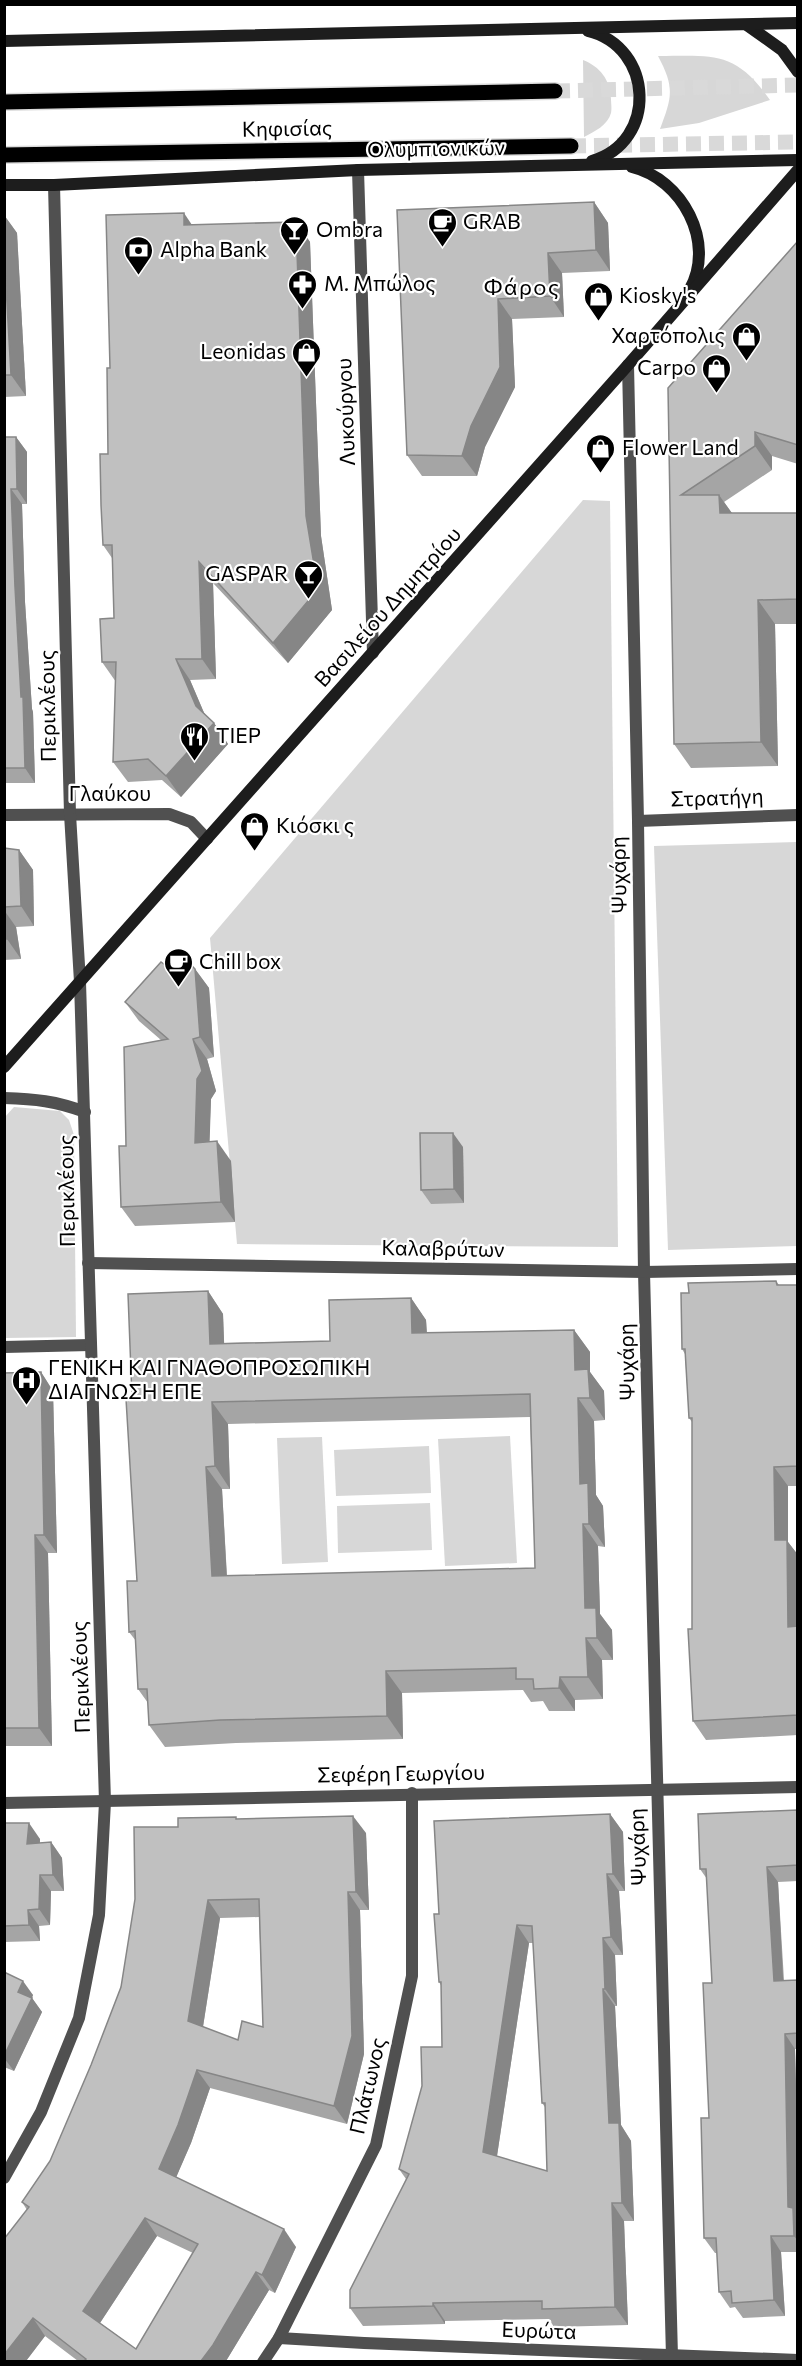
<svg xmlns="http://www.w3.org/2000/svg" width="802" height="2366" font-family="Commissioner,sans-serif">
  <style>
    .green { fill: #d7d7d7 }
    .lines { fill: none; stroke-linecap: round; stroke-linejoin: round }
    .primary-tunnel { stroke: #d9d9d9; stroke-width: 15; stroke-dasharray: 15 8; stroke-linecap: butt }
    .primary-casing { stroke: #dbdbdb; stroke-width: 18 }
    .street { stroke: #505050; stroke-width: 12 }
    .secondary { stroke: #1d1d1d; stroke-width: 12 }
    .primary { stroke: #000; stroke-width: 15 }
    .wall { fill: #a5a5a5; fill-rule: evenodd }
    .shaded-wall { fill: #868686 }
    .building { fill: #c0c0c0; stroke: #868686; stroke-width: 1.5; fill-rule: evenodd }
    .labels { text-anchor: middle; stroke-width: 4.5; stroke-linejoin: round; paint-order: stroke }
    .street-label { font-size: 21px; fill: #000; stroke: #fff }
    .poi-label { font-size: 21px; fill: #000; stroke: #fff; text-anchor: start }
    .neighbourhood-label { font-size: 22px; letter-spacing: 1.5px; fill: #000; stroke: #fff }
  </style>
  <rect width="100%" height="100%" fill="#fff"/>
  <g class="green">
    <path d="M658 56C713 56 735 50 770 100L699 123 660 129C672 97 675 88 658 56Z"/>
    <path d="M583 60C600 67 610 79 611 99 611 102 612 109 611 113 608 125 594 132 584 137Z"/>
    <path d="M583 500 610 501 618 1247 237 1244 210 938Z"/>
    <path d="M797 842V1246L668 1250 654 846Z"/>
    <path d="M14 1107 60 1111 69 1120 74 1135 76 1337 5 1338 4 1118Z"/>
    <path d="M510 1436 517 1563 445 1566 438 1439Z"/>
    <path d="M322 1437 328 1562 282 1564 277 1438Z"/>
    <path d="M429 1446 431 1493 336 1496 334 1450Z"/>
    <path d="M430 1503 432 1550 338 1553 337 1506Z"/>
  </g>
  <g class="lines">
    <g class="primary-tunnel">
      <path d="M555 91 798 85"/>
      <path d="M571 146 798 142"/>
    </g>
    <defs>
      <g id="primary">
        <path d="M4 102 555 91"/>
        <path d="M4 155 571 146"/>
      </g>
    </defs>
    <use href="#primary" class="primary-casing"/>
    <g class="street">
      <path d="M358 170 373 653"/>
      <path d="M628 365 638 821 644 1272 672 2357"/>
      <path d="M4 815 169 814 191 822 207 839"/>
      <path d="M638 821 798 815"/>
      <path d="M4 1098C35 1099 56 1101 85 1112"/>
      <path d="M88 1263 644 1272 798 1269"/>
      <path d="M4 1347 90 1345"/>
      <path d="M4 1803 798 1787"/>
      <path d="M4 2178 41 2112 79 2018 99 1915 105 1802 80 982 70 814 54 185"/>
      <path d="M279 2338 364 2343 798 2360"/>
      <path d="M263 2362 279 2338 376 2145 412 1976V1793"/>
    </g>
    <g class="secondary">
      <path d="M747 25 782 50 798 72"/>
      <path d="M588 31C654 47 658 142 592 161"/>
      <path d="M4 41 798 23"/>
      <path d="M632 167C682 179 716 242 690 289"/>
      <path d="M4 185H54L358 170 798 160"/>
      <path d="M4 1067 628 365 798 170"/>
    </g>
    <use href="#primary" class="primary"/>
  </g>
  <g class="wall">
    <path d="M594 202 608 223 610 271 562 273 564 317 512 319 515 387 485 447 477 476H422L407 455 397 210Z"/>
    <path d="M4 215 17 233 26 396 4 397Z"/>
    <path d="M296 222 310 242 321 536 332 610 288 663 213 583 216 679 190 680 205 715 214 723 228 744 181 797 162 780 128 782 113 762 116 682 102 662 114 618 112 558 103 545 108 454 110 368 192 225Z"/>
    <path d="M798 241V464L772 456V470L724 502 732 513H798V624H775L778 766 691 768 674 744 668 388Z"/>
    <path d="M4 437H16L27 452V504H22L25 602 32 709 33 712 35 783H4Z"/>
    <path d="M4 848 19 850 33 870 34 926 16 927 21 959 4 960Z"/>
    <path d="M168 967 195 969 209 988 214 1057 207 1059 216 1091 211 1099 209 1142 231 1161 235 1222 135 1226 121 1207 126 1146 161 1040 139 1021 125 1002Z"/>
    <path d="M463 1147 464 1203 431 1204 421 1190Z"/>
    <path d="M776 1281 779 1285H798V1486H788V1542L798 1555V1735L706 1740 693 1721 692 1422 689 1418 685 1354 682 1349 689 1293Z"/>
    <path d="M208 1291 223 1314 224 1343 330 1341 411 1298 426 1320 427 1333 574 1330 590 1352V1372L604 1391 605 1420 594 1421 596 1495 603 1506 605 1547 598 1546 600 1614 612 1630 613 1660H602L603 1699 575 1700V1711H549L543 1701 531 1702 523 1690 402 1693 403 1739 236 1743 165 1747 149 1725 148 1703 138 1689 136 1641 129 1632 137 1581 132 1398ZM530 1417 535 1568 227 1576 222 1489H230L228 1424Z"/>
    <path d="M41 1372 53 1391 57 1553H48L52 1746H4V1373Z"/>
    <path d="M798 1810V1881L778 1882 784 1980H798V2049H795L798 2155V2252H781L785 2316 743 2318 735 2307 730 2308 719 2292 717 2253H715L704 2238 709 2118 712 1983 707 1879 700 1869Z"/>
    <path d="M610 1814 623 1832 625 1891H619L623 1955H615L617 2006H615L621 2125 631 2141 634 2221H624L628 2325 554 2327 549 2319 445 2321V2324L363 2326 350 2308 406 2179 399 2169 442 2047V1987L439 1982V1914ZM529 1943H533L542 2103 545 2107 547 2171 497 2156Z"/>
    <path d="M238 1819 366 1833 369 1910H360L364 2054 347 2124 210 2088 191 2143 176 2177 296 2247 275 2293 269 2290 226 2361H78L45 2336 26 2361 27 2210 22 2202 50 2161 91 2065 121 1987 178 1827ZM259 1917 263 2027 238 2040 203 2027 220 1918ZM157 2236 193 2253 136 2349 100 2323Z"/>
    <path d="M4 1823 40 1839V1843L51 1842 62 1858 64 1891H51L50 1925 39 1926 40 1941 4 1942Z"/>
    <path d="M4 1972 33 1995 32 1998 42 2012 14 2071 4 2067Z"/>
  </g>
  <g class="shaded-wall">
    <path d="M594 202 608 223 610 271 596 250Z"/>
    <path d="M184 213 198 234 184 225Z"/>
    <path d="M4 215 17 233 26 396 11 375 4 250Z"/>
    <path d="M296 222 310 242 321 536 332 610 288 663 273 643 306 516Z"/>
    <path d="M548 253 562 273 564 317 550 296Z"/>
    <path d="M498 299 512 319 515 387 485 447 477 476 462 456Z"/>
    <path d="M755 432 772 456V470L755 446Z"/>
    <path d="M16 437 27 452V504L17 489Z"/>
    <path d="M11 489 22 504 25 602 32 709 33 712 35 783 25 768 15 587Z"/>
    <path d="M719 495 736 519 720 513Z"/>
    <path d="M199 562 213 583 216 679 202 659Z"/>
    <path d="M758 600 775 624 778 766 761 742Z"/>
    <path d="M176 659 190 680 210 727 196 706Z"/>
    <path d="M214 723 228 744 181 797 166 776Z"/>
    <path d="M19 850 33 870 34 926 21 906Z"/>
    <path d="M4 910 16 927 21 959 7 939 4 922Z"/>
    <path d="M195 969 209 988 214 1057 200 1037Z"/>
    <path d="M193 1039 207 1059 216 1091 211 1099 209 1162 195 1143Z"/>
    <path d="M453 1133 463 1147 464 1203 454 1189Z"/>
    <path d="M217 1141 231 1161 235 1222 221 1202Z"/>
    <path d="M208 1291 223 1314 225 1366 210 1344Z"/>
    <path d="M411 1298 426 1320 428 1355 412 1333Z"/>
    <path d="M574 1330 590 1352V1372L604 1391 605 1420 590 1398 575 1370Z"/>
    <path d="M41 1372 53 1391 57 1553 44 1535Z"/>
    <path d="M578 1398 594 1421 596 1495 603 1506 605 1547 589 1524 580 1484Z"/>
    <path d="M212 1402 228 1424 230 1489 215 1466Z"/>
    <path d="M206 1467 222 1489 228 1599 212 1576Z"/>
    <path d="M774 1467 788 1486V1542L798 1555V1639L788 1627 775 1540Z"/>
    <path d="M583 1524 598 1546 600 1614 612 1630 613 1660 597 1638 585 1608Z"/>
    <path d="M35 1535 48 1553 52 1746 39 1728Z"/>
    <path d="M586 1638 602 1660 603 1699 588 1677Z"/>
    <path d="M386 1671 402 1693 403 1739 387 1716Z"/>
    <path d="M560 1677 575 1700V1711L559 1688Z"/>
    <path d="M610 1814 623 1832 625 1891 613 1874Z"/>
    <path d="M353 1816 366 1833 369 1910 356 1892Z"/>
    <path d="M29 1823 40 1839 39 1860 27 1844Z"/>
    <path d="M51 1842 62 1858 64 1891 53 1875Z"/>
    <path d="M767 1867 778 1882 784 1996 774 1981Z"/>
    <path d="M607 1874 619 1891 623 1955 611 1937Z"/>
    <path d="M40 1875 51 1891 50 1925 39 1909Z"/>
    <path d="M348 1892 360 1910 364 2054 347 2124 334 2106Z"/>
    <path d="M208 1900 220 1918 201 2039 188 2021Z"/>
    <path d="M28 1910 39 1926 40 1941 29 1925Z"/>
    <path d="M517 1925 529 1943 495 2169 483 2152Z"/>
    <path d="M603 1938 615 1955 617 2006 605 1989Z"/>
    <path d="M23 1981 33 1995 28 2006 18 1992Z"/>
    <path d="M603 1989 615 2006 621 2125 631 2141 634 2221 622 2203 609 2123Z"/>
    <path d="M32 1998 42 2012 14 2071 4 2058V2056Z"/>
    <path d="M785 2034 795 2049 798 2155V2241L794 2236 788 2207Z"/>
    <path d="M197 2070 210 2088 191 2143 172 2187 159 2169Z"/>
    <path d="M612 2203 624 2221 628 2325 615 2307Z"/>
    <path d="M145 2218 157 2236 96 2329 83 2311Z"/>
    <path d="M284 2229 296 2247 275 2293 262 2275Z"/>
    <path d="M771 2236 781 2252 785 2316 774 2300Z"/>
    <path d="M256 2272 269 2290 226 2361H201Z"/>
    <path d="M433 2303 445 2321V2324L433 2306Z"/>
    <path d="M33 2318 45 2336 26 2361H4V2355Z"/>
  </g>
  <g class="building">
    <path d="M594 202 596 250 548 253 550 296 498 299 500 367 471 426 462 456 407 455 397 210Z"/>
    <path d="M184 213V225L296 222 306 516 318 589 273 643 199 562 202 659H176L196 706 214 723 166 776 148 759 113 762 116 662H102L100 619 114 618 112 545H103L101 505 100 454H108L107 368H110L106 215Z"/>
    <path d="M798 241V445L755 432V446L681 495H719L720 513H798V599L758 600 761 742 674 744 668 388Z"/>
    <path d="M4 250 11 375H4Z"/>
    <path d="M4 437H16L17 489H11L15 587 21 697H23L25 768H4Z"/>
    <path d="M4 848 19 850 21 906 4 907Z"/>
    <path d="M4 922 7 939H4Z"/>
    <path d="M181 954 195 969 200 1037 193 1039 202 1071 197 1079 195 1143 217 1141 221 1202 121 1207 119 1146H126L124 1047 168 1039 125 1002 161 962 168 967Z"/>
    <path d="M420 1133H453L454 1189 421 1190Z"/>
    <path d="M776 1281 777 1285H798V1466L774 1467 775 1540H787L788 1627 798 1626V1715L693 1721 688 1629H692V1418H689L685 1349H682L681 1293H689L688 1283Z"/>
    <path d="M208 1291 210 1344 330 1341 329 1300 411 1298 412 1333 574 1330 575 1370 588 1369 590 1398H578L580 1484 588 1483 589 1524H583L585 1608H596L597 1638H586L588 1677H560L559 1688 534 1689 533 1679H516V1668L386 1671 387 1716 220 1720 149 1725 147 1689H138L135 1631 129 1632 127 1581H137L126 1399 132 1398 128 1294ZM530 1394 535 1568 212 1576 206 1467 215 1466 212 1402Z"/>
    <path d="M41 1372 44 1535H35L39 1728H4V1373Z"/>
    <path d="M798 1810V1865L767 1867 774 1981 798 1980V2033L785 2034 788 2207 793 2208 794 2236H771L774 2300 732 2303 731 2291 719 2292 716 2238H704L701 2118H709L703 1983H712L706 1869H700L698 1814Z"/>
    <path d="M610 1814 613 1874H607L611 1937 603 1938 605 1989H603L609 2123H619L622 2203H612L615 2307 542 2309V2301L433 2303V2306L350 2308V2290L409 2174 399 2169 422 2086 421 2047H442L441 1982H439L434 1914H439L434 1821ZM517 1925 532 1926 542 2103H545L547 2171 483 2152Z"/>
    <path d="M353 1816 356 1892H348L352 2036 334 2106 197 2070 178 2125 159 2169 284 2229 262 2275 256 2272 213 2345 201 2361H84L86 2359 33 2318 4 2355V2239L29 2207 22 2202 50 2161 91 2065 121 1987 135 1899 134 1827H178V1818L236 1817V1819ZM259 1899 263 2027 242 2021 238 2040 188 2021 208 1900ZM145 2218 198 2244 136 2349 83 2311Z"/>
    <path d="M4 1823H29L27 1844 51 1842 53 1875H40L39 1909 28 1910 29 1925 4 1926Z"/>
    <path d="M4 1972 23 1981 18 1992 32 1998 4 2056Z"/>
  </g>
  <defs>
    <symbol id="cafe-pin" viewBox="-11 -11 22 30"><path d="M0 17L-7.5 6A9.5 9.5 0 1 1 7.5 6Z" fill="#000" stroke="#fff"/><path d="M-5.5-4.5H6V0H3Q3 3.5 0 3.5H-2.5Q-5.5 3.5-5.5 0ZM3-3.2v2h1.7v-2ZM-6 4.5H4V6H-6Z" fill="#fff"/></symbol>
    <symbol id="bar-pin" viewBox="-11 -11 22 30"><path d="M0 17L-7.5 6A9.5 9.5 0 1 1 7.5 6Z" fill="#000" stroke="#fff"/><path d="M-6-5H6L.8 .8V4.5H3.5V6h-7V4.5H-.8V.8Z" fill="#fff"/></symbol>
    <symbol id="bank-pin" viewBox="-11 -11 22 30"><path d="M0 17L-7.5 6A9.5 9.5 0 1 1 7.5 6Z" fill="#000" stroke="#fff"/><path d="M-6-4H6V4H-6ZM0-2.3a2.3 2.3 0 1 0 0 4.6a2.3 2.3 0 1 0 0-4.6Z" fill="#fff"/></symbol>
    <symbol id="pharmacy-pin" viewBox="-11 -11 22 30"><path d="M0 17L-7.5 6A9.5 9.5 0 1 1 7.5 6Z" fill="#000" stroke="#fff"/><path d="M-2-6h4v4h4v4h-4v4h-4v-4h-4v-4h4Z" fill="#fff"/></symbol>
    <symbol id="shop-pin" viewBox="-11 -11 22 30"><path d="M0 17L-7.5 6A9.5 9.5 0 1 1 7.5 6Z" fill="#000" stroke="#fff"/><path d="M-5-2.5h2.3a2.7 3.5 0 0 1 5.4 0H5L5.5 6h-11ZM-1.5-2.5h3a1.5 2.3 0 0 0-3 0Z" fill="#fff"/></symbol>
    <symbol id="restaurant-pin" viewBox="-11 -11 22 30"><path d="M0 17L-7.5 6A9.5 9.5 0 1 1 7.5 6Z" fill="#000" stroke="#fff"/><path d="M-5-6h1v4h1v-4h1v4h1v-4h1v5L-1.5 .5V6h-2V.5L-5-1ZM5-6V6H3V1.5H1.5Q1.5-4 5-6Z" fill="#fff"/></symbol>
    <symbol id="hospital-pin" viewBox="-11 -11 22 30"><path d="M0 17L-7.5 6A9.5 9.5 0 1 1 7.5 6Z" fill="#000" stroke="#fff"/><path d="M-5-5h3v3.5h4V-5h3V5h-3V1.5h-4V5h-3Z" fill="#fff"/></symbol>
  </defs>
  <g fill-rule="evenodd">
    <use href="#cafe-pin" x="426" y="206" width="33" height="45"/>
    <use href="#bar-pin" x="278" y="214" width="33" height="45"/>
    <use href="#bank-pin" x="122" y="234" width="33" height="45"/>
    <use href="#pharmacy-pin" x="286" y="268" width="33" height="45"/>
    <use href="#shop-pin" x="582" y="280" width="33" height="45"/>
    <use href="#shop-pin" x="730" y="320" width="33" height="45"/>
    <use href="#shop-pin" x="290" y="336" width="33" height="45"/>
    <use href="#shop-pin" x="700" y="352" width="33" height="45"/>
    <use href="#shop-pin" x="584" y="432" width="33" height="45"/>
    <use href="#bar-pin" x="292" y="558" width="33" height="45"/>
    <use href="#restaurant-pin" x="178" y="720" width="33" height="45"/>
    <use href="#shop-pin" x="238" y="810" width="33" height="45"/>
    <use href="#cafe-pin" x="162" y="946" width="33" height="45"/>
    <use href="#hospital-pin" x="10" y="1364" width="33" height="45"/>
  </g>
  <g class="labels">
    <g class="street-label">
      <text transform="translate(287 129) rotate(-1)" y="7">Κηφισίας</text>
      <text transform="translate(436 149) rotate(-1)" y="7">Ολυμπιονικών</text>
      <text transform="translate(346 412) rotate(-92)" y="7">Λυκούργου</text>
      <text transform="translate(388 607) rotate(-48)" y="7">Βασιλείου Δημητρίου</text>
      <text transform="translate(48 706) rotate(-91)" y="7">Περικλέους</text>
      <text x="110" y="801">Γλαύκου</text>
      <text transform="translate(717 798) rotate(-2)" y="7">Στρατήγη</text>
      <text transform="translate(619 875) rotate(-91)" y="7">Ψυχάρη</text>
      <text transform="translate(67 1191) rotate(-91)" y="7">Περικλέους</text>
      <text transform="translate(443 1249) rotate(1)" y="7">Καλαβρύτων</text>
      <text transform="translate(627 1362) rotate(-91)" y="7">Ψυχάρη</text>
      <text transform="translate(81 1677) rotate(-92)" y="7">Περικλέους</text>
      <text transform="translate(401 1774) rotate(-1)" y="7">Σεφέρη Γεωργίου</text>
      <text transform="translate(638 1847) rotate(-92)" y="7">Ψυχάρη</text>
      <text transform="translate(368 2086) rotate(-77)" y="7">Πλάτωνος</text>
      <text transform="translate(539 2331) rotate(2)" y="7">Ευρώτα</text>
    </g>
    <g class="poi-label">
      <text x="463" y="229">GRAB</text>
      <text x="316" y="237">Ombra</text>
      <text x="160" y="257">Alpha Bank</text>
      <text x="324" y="291">Μ. Μπώλος</text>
      <text x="619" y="303">Kiosky's</text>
      <text x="725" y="343" text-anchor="end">Χαρτόπολις</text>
      <text x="286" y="359" text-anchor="end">Leonidas</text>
      <text x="696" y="375" text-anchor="end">Carpo</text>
      <text x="622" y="455">Flower Land</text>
      <text x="288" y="581" text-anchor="end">GASPAR</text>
      <text x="216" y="743">ΤΙΕΡ</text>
      <text x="276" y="833">Κιόσκι ς</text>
      <text x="199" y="969">Chill box</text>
      <text x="48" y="1375">ΓΕΝΙΚΗ ΚΑΙ ΓΝΑΘΟΠΡΟΣΩΠΙΚΗ<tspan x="48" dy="24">ΔΙΑΓΝΩΣΗ ΕΠΕ</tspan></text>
    </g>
    <g class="neighbourhood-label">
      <text x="522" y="295">Φάρος</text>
    </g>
  </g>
  <rect width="802" height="2366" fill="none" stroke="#000000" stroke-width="12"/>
</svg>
